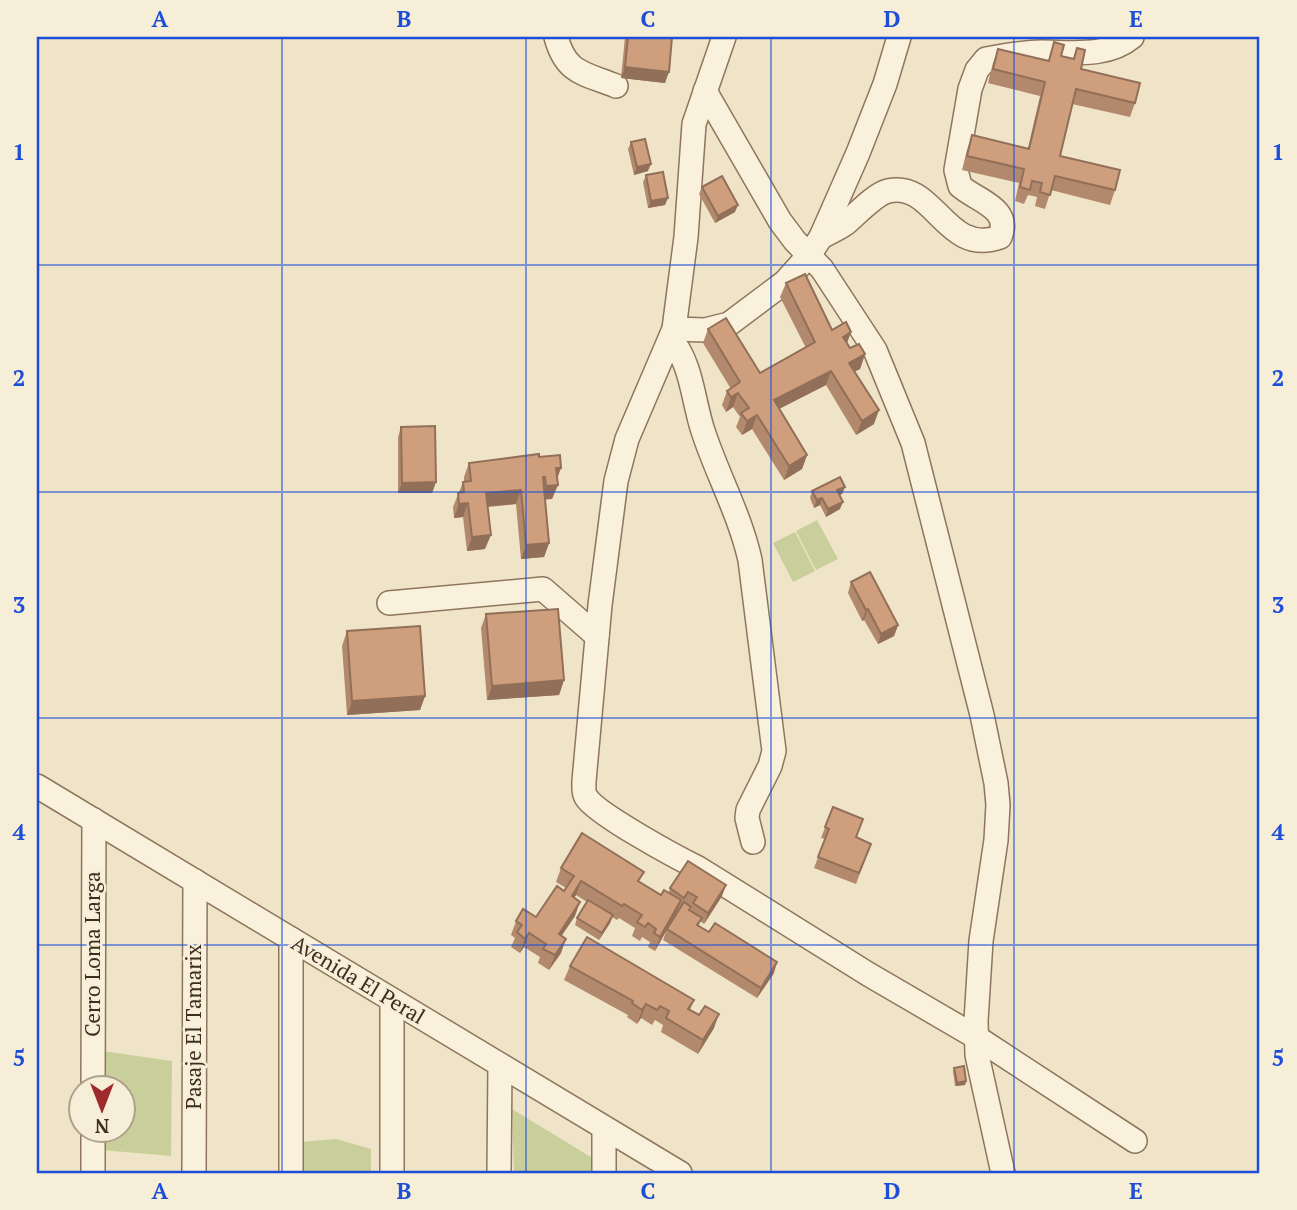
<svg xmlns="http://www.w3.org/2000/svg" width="1297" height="1210" font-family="'PT Serif',serif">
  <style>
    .green { fill: #c9cf9b }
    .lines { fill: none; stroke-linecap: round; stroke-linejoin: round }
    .minor-casing { stroke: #8d765c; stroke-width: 26 }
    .minor { stroke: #faf1dc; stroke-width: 23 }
    .wall { fill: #b2896c; fill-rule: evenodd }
    .shaded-wall { fill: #916f58 }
    .building { fill: #cf9f7d; stroke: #916f58; stroke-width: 2 }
    .grid { fill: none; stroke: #1d4ed8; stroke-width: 2; stroke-opacity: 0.55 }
    .labels { text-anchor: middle; stroke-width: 5; stroke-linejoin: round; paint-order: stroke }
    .street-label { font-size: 21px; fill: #3d2e20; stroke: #f7eed8 }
    .neatline { fill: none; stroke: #1d4ed8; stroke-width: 2.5 }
    .grid-label { font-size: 23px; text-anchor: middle; font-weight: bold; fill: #1d4ed8 }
  </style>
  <rect width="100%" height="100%" fill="#f0e4c8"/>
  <g class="green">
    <path d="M817 520 838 559 816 570 796 531Z"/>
    <path d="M795 532 815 571 793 582 773 543Z"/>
    <path d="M103 1051 172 1061 171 1156 102 1150V1130H122V1088L103 1087Z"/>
    <path d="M512 1109 594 1159V1173H514Z"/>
    <path d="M336 1139 371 1149V1173H301L302 1142Z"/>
  </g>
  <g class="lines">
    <defs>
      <g id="minor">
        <path d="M556 37C566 74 584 73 616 86"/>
        <path d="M724 37 694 124 686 237 674 329 627 439 616 481 600 605 584 781C584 787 583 792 586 797 596 814 678 858 698 868L868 974 976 1037 1135 1141"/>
        <path d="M705 91 780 221 795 241 822 269 875 350 913 443 982 715 996 783 998 805 996 840 981 941 976 1021 977 1055 1003 1173"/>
        <path d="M821 237C829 233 838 229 845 224 856 215 875 194 888 191 935 180 945 257 1000 237 1012 208 977 201 960 186L956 170 970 89 977 70 986 59C1004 56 1023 52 1041 52 1071 52 1107 58 1132 37"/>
        <path d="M674 329 705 330 729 324 785 282 810 254 821 237 858 153 885 84 899 37"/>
        <path d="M671 339C692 364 693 401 703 431 717 474 740 515 750 560L774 751 770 766 748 810 747 818 753 842"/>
        <path d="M389 603 543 589 597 636"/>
        <path d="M37 786 680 1173"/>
        <path d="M93 1088 94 820"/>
        <path d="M93 1173V1130"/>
        <path d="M194 1173 195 881"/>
        <path d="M291 1173V939"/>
        <path d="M392 1173V1001"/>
        <path d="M499 1173 500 1065"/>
        <path d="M604 1173V1128"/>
      </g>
    </defs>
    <use href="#minor" class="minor-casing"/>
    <use href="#minor" class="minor"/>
  </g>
  <g class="wall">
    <path d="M625 37H672L665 83 621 78Z"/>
    <path d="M1054 42 1061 56 1073 59 1077 48 1081 69 1135 103 1130 117 1072 104 1060 156 1115 190 1110 205 1051 190 1045 209 1035 206 1037 197 1028 195 1024 204 1015 201 1019 183 962 170 967 150 972 135 1028 148 1040 96 988 83 993 63 998 49 1048 61Z"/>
    <path d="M631 142 648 171 634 175 628 149Z"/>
    <path d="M646 175 665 205 648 208 643 182Z"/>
    <path d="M702 187 735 212 715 223 699 194Z"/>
    <path d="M786 283 832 330 847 344 850 348 865 354 860 369 855 371 874 424 856 435 826 385 779 409 807 455 802 469 784 480 752 429 742 435 736 427 740 417 733 407 726 412 722 405 727 391 731 389 703 343 708 329 760 373 806 348 780 297Z"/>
    <path d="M401 427 436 482 432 493H398V437Z"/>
    <path d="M539 457 557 479 552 499H545L549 543 544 557 521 559 516 504 488 507 485 549 467 551 463 517 454 518 453 507 463 482H464V477L469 463Z"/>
    <path d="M845 487 842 494 839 495 840 509 826 517 820 505 814 508 810 498 812 491Z"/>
    <path d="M851 582 898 625 894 636 878 644 864 620 862 621 848 593Z"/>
    <path d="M486 614 564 680 559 695 487 700 481 628Z"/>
    <path d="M347 631 425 696 420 710 347 715 342 646Z"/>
    <path d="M833 807 856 838 871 844 856 884 814 868 825 839 821 838Z"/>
    <path d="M561 868 640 883 661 895 669 892 670 888 722 896 704 924 700 921 699 926 774 973 757 998 663 940 667 929 655 951 648 947 650 942 642 937 640 941 632 936 635 928 619 918 617 920 612 917 610 923 599 940 575 925 577 918 587 902 576 895 574 898 575 916 562 935 561 953 549 970 538 963 540 957 524 947 520 953 511 947 515 938 511 935 516 921 536 917 564 891 566 888 556 882ZM684 902 692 907 690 911Z"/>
    <path d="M570 966 694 1000 690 1010 714 1028 698 1054 661 1032 663 1025 655 1020 652 1025 641 1018 637 1024 627 1017 628 1015 564 980Z"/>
    <path d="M954 1068 966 1081 965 1085 955 1086 953 1071Z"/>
  </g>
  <g class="shaded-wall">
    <path d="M625 67 669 72 665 83 621 78Z"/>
    <path d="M651 164 648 171 634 175 637 167Z"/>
    <path d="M668 198 665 205 648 208 651 201Z"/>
    <path d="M738 205 735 212 715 223 718 216Z"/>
    <path d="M851 332 846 346 843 337Z"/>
    <path d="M865 354 860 369 844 377 849 363Z"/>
    <path d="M831 371 826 385 769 414 774 400Z"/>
    <path d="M738 393 733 407 726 412 731 397Z"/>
    <path d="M879 410 874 424 856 435 862 421Z"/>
    <path d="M757 415 752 429 742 435 747 421Z"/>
    <path d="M807 455 802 469 784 480 789 466Z"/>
    <path d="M556 468H561L556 482Z"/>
    <path d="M436 482 432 493H398L402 483Z"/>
    <path d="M558 485 552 499 541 500 546 486Z"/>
    <path d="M845 487 842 494 834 498 837 490Z"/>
    <path d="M521 490 516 504 481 507 486 493Z"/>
    <path d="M822 498 820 505 814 508 817 500Z"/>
    <path d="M843 502 840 509 826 517 828 509Z"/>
    <path d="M468 503 463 517 454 518 459 504Z"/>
    <path d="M491 535 485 549 467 551 472 537Z"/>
    <path d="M549 543 544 557 521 559 526 545Z"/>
    <path d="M868 609 864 620 862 621 866 610Z"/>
    <path d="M898 625 894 636 878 644 881 634Z"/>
    <path d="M564 680 559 695 487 700 492 686Z"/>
    <path d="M425 696 420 710 347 715 352 701Z"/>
    <path d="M581 881 576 895 566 910 572 896Z"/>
    <path d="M726 885 722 896 704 924 708 913Z"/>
    <path d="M681 900 676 914 655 951 660 937Z"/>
    <path d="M580 902 575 916 553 948 559 934Z"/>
    <path d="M613 915 610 923 599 940 602 933Z"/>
    <path d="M529 933 524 947 520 953 525 939Z"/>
    <path d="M566 939 561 953 549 970 555 955Z"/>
    <path d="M777 962 774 973 757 998 761 988Z"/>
    <path d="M646 1004 641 1018 637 1024 642 1010Z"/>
    <path d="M719 1014 714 1028 698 1054 703 1040Z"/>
    <path d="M966 1081 965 1085 955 1086 957 1083Z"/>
  </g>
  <g class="building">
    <path d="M628 37H672L669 72 625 67Z"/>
    <path d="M1054 42 1064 45 1061 56 1074 59 1077 48 1085 50 1081 69 1140 83 1135 103 1076 89 1060 156 1120 170 1115 190 1055 176 1050 195 1040 192 1042 183 1032 181 1030 190 1020 187 1024 169 967 156 972 135 1029 149 1045 82 993 69 998 49 1049 61Z"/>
    <path d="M645 139 651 164 637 167 631 142Z"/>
    <path d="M663 172 668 198 651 201 646 175Z"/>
    <path d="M722 176 738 205 718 216 702 187Z"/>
    <path d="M805 274 832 330 846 322 851 332 843 337 850 348 859 344 865 354 849 363 879 410 862 421 831 371 774 400 807 455 789 466 757 415 747 421 741 413 749 408 738 393 731 397 727 391 740 382 708 329 726 318 760 373 815 342 786 283Z"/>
    <path d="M435 426 436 482 402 483 401 427Z"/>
    <path d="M539 454V457L560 455 561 468H556L558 485 546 486 545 477H543L549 543 526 545 521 490 486 493 491 535 472 537 468 503 459 504 458 493 464 492 463 482 471 481 469 463Z"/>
    <path d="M840 477 845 487 837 490 843 502 828 509 822 498 817 500 812 491Z"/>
    <path d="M870 572 898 625 881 634 868 609 866 610 851 582Z"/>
    <path d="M558 609 564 680 492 686 486 614Z"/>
    <path d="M420 626 425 696 352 701 347 631Z"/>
    <path d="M833 807 863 819 856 837 871 844 859 873 818 857 829 829 825 827Z"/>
    <path d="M582 833 644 872 638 881 661 895 664 890 681 900 660 937 654 933 656 929 648 923 645 927 637 922 642 915 624 904 622 906 581 881 572 896 580 902 559 934 566 939 555 955 543 949 546 944 529 933 525 939 517 932 522 925 516 921 523 909 536 917 557 886 564 891 574 876 561 868Z"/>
    <path d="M688 861 726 885 708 913 693 903 697 897 688 892 684 898 670 888Z"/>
    <path d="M588 900 613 915 602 933 577 918Z"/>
    <path d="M684 902 691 907 689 910 702 918 697 925 709 932 715 923 777 962 761 988 667 929Z"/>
    <path d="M587 937 694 1000 688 1009 699 1015 705 1006 719 1014 703 1040 666 1018 669 1011 660 1006 657 1010 646 1004 642 1010 632 1003 633 1001 570 966Z"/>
    <path d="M964 1066 966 1081 957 1083 954 1068Z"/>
  </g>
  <path class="grid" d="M282 37V1173M526 37V1173M771 37V1173M1014 37V1173M37 265H1260M37 492H1260M37 718H1260M37 945H1260"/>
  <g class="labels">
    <g class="street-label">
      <text transform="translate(93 954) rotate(-90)" y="7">Cerro Loma Larga</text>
      <text transform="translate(358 980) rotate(31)" y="7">Avenida El Peral</text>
      <text transform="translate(194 1027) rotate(-90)" y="7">Pasaje El Tamarix</text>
    </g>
  </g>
  <rect width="1297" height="1210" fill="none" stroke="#f7eed8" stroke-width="77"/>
  <g transform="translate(102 1109) rotate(180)"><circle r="33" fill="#f7eed8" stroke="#ada18e" stroke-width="2"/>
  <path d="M0-5L12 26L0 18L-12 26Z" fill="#9e2a2b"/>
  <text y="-10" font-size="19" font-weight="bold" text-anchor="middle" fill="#3d2e20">N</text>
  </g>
  <rect x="38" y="38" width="1220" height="1134" class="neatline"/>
  <g class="grid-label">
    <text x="160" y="27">A</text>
    <text x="404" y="27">B</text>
    <text x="648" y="27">C</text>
    <text x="892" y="27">D</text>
    <text x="1136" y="27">E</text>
    <text x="19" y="160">1</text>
    <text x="1278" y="160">1</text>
    <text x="19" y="386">2</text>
    <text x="1278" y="386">2</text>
    <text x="19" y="613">3</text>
    <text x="1278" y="613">3</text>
    <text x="19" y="840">4</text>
    <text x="1278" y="840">4</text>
    <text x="19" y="1066">5</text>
    <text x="1278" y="1066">5</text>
    <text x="160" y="1199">A</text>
    <text x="404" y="1199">B</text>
    <text x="648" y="1199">C</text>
    <text x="892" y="1199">D</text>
    <text x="1136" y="1199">E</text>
  </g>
</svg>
